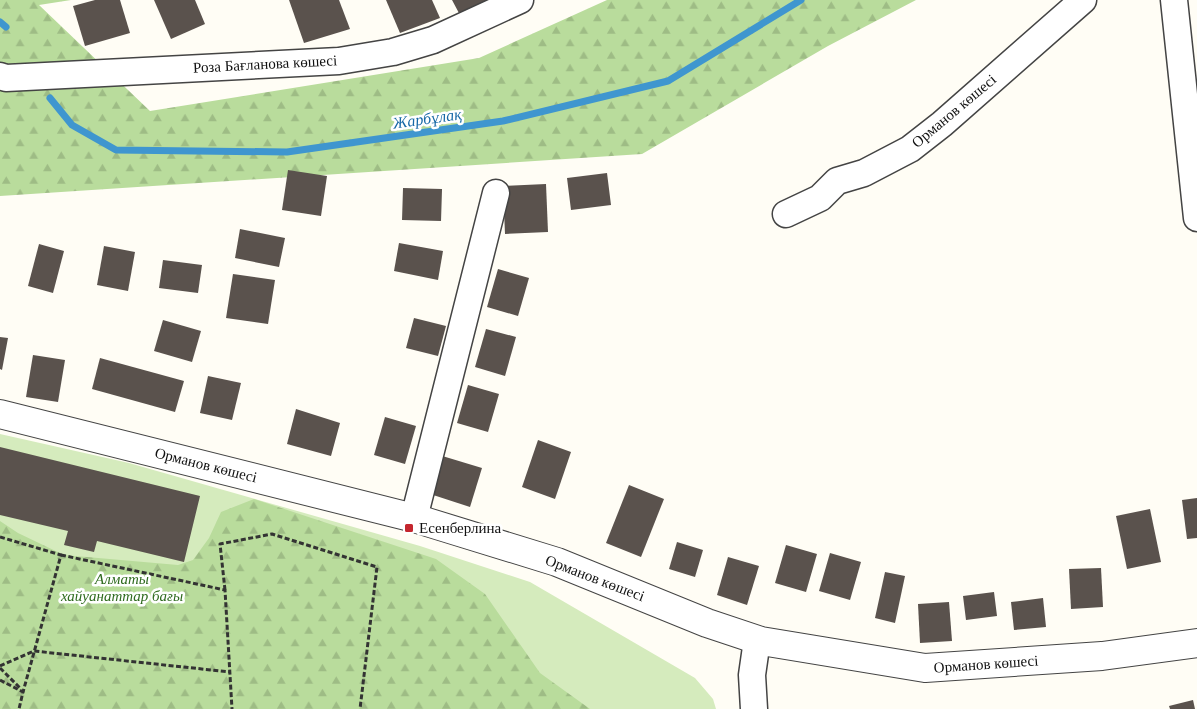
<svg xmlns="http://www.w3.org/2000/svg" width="1197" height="709" font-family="Georgia,serif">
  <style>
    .grass { fill: #d5ebbd }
    .forest { fill: url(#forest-firs) }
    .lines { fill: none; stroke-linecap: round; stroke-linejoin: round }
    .stream { stroke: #3f96cf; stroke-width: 7 }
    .building { fill: #5a524d }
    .minor-casing { stroke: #444; stroke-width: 29 }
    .tertiary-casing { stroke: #444; stroke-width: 30 }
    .path { stroke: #333; stroke-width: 3; stroke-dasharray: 5 2.5; stroke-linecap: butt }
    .minor { stroke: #fff; stroke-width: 26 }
    .tertiary { stroke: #fff; stroke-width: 28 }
    .poi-dot { fill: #c4262e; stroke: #fff; stroke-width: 2 }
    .labels { text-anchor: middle; stroke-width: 5; stroke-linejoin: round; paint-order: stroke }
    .street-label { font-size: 15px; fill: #111; stroke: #fff }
    .poi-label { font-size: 15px; fill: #111; stroke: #fff; text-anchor: start }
    .park-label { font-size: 15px; font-style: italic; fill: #2f6b1f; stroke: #fff }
    .water-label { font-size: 16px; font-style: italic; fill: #1768a6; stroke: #fff }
  </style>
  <defs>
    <pattern id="forest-firs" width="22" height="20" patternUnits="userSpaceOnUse" patternTransform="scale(1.25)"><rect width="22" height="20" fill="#b9dc9c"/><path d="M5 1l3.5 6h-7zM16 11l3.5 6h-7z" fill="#9ebc85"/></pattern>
  </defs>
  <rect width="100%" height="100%" fill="#fffdf5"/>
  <path class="grass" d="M0 434 129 463 420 546 530 582 695 678 713 699 716 709H0Z"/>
  <g class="forest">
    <path d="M0 0H71L39 5 150 111 479 58 607 0H916L828 46 642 154 0 196Z"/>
    <path d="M254 499 436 559 485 594 540 673 590 709H0V521L18 533 64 555 178 565 193 560 209 538 221 512Z"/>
  </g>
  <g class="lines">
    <g class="stream">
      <path d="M0 22 6 27"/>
      <path d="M50 98 72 125 116 150 287 152 503 121 668 81 801 0"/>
    </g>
  </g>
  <g class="building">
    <path d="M95 0H120L130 33 85 46 73 6Z"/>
    <path d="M154 0H195L205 24 171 39Z"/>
    <path d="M289 0H339L350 29 304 43Z"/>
    <path d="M386 0H432L440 18 400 33Z"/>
    <path d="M452 0H496L460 15Z"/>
    <path d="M288 170 327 176 321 216 282 210Z"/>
    <path d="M607 173 611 205 571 210 567 178Z"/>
    <path d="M546 184 548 232 505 234 503 186Z"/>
    <path d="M403 188 442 189 441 221 402 220Z"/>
    <path d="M240 229 285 238 279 267 235 258Z"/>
    <path d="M399 243 443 251 438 280 394 271Z"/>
    <path d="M39 244 64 251 53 293 28 286Z"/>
    <path d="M104 246 135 252 128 291 97 285Z"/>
    <path d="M163 260 202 265 198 293 159 288Z"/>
    <path d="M498 269 529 278 518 316 487 307Z"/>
    <path d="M233 274 275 280 268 324 226 318Z"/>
    <path d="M414 318 446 326 438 356 406 348Z"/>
    <path d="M163 320 201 331 192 362 154 351Z"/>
    <path d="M486 329 516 337 505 376 475 367Z"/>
    <path d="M0 337 8 338 2 370 0 369Z"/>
    <path d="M33 355 65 360 58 402 26 397Z"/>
    <path d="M100 358 184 381 175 412 92 389Z"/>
    <path d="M208 376 241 383 232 420 200 413Z"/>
    <path d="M468 385 499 394 488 432 457 423Z"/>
    <path d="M296 409 340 423 331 456 287 444Z"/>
    <path d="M385 417 416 426 405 464 374 455Z"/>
    <path d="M538 440 571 452 555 499 522 487Z"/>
    <path d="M0 447 200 496 184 562 97 541 94 552 64 545 68 531 0 515Z"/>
    <path d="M439 455 482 468 470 507 427 493Z"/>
    <path d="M629 485 664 499 641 557 606 543Z"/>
    <path d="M1197 498V538L1187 539 1182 500Z"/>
    <path d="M1150 509 1161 562 1127 569 1116 516Z"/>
    <path d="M677 542 703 550 695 577 669 569Z"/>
    <path d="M786 545 817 554 806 592 775 583Z"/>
    <path d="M830 553 861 562 850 600 819 591Z"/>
    <path d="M728 557 759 566 747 605 717 595Z"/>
    <path d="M1101 568 1103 607 1071 609 1069 569Z"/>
    <path d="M885 572 905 576 895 623 875 618Z"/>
    <path d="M994 592 997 616 966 620 963 596Z"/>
    <path d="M1043 598 1046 627 1014 630 1011 602Z"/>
    <path d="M949 602 952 641 920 643 918 604Z"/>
    <path d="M1193 700 1195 709H1170L1169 706Z"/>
  </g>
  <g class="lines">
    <defs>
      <g id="minor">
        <path d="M1174 0 1197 218"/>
        <path d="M0 76 6 78 339 61 393 52 433 40 520 0"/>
        <path d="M786 214 820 198 837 181 864 173 910 149 942 124 1083 0"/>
        <path d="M414 518 496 193"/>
        <path d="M754 709 752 675 757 640"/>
      </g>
      <path id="tertiary" d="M0 414 414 518 557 562 707 623 761 641 925 668 1102 656 1197 643"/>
    </defs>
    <use href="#minor" class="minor-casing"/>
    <use href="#tertiary" class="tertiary-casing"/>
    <g class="path">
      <path d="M0 537 61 555 23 692"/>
      <path d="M61 555 225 590 232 709"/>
      <path d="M225 590 220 544 272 534 377 567 360 709"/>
      <path d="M0 666 34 651 230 672"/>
      <path d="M0 668 21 689"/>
      <path d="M0 680 23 692 19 709"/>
    </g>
    <use href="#minor" class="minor"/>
    <use href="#tertiary" class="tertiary"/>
  </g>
  <rect class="poi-dot" x="404" y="523" width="10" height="10" rx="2.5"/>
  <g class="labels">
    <g class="street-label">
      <text transform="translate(265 64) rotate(-3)" y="5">Роза Бағланова көшесі</text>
      <text transform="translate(954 111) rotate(-40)" y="5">Орманов көшесі</text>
      <text transform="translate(206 465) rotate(14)" y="5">Орманов көшесі</text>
      <text transform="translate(595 578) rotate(21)" y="5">Орманов көшесі</text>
      <text transform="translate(986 664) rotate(-4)" y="5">Орманов көшесі</text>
    </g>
    <g class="poi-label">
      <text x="419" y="533">Есенберлина</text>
    </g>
    <g class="park-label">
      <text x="122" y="584">Алматы<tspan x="122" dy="17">хайуанаттар бағы</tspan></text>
    </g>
    <g class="water-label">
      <text transform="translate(427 118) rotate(-8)" y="6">Жарбұлақ</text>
    </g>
  </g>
</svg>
